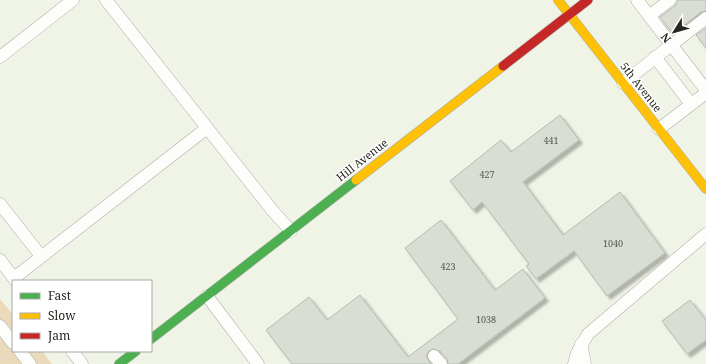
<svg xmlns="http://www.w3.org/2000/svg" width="706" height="364" font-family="'Noto Serif',serif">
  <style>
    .green { fill: #eadabb }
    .building { fill: #d9ddd4; stroke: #b6bbb3; filter: url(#shadow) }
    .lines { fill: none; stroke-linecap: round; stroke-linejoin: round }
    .lane-casing { stroke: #abaea4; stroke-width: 13 }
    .fast-casing { stroke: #abaea4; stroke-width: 10 }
    .slow-casing { stroke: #abaea4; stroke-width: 10 }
    .jam-casing { stroke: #abaea4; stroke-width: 10 }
    .lane { stroke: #fdfdfb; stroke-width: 12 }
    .fast { stroke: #4caf50; stroke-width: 9 }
    .slow { stroke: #ffc107; stroke-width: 9 }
    .jam { stroke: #c62828; stroke-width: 9 }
    .labels { text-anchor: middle; stroke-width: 3; stroke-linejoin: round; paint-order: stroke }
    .number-label { font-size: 9px; fill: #54574f }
    .street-label { font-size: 11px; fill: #252820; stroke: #fff }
  </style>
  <defs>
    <filter id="shadow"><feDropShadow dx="3.5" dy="3.5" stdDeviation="1" flood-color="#0004"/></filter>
  </defs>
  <rect width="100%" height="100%" fill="#f0f4e7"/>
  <path class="green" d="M0 299 13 315V351H42L52 364H0Z"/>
  <g class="building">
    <path d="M678 0H706V11L701 12 673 34 660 17 675 6Z"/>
    <path d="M706 28V48L696 35Z"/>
    <path d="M560 115 579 140 523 182 563 235 620 192 665 253 607 296 574 251 536 279 526 266 529 264 482 202 473 210 450 181 501 140 511 152Z"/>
    <path d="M441 220 495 290 523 269 545 298 458 364H448L447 359 440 351 433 349 429 351 427 354V358L431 364H292L266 330 309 297 327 320 360 295 408 357 458 319 405 248Z"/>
    <path d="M690 300 706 320V340L687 354 662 321Z"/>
  </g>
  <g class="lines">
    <defs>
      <g id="lane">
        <path d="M106 0 272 210 291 231"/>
        <path d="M637 0 706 90"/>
        <path d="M649 16 670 0"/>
        <path d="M0 57 73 0"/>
        <path d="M655 57 691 104"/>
        <path d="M623 83 706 18"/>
        <path d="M659 129 706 93"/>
        <path d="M0 204 41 256"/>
        <path d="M0 260 16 281"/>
        <path d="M14 278 207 128"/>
        <path d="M207 296 258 364"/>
        <path d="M0 326 13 343"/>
        <path d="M581 344 585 364"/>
        <path d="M20 351 30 364"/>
        <path d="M72 351 82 364"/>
        <path d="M434 356 441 364"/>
        <path d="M574 364 577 353 588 334 706 234"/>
      </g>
      <g id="fast">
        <path d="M151 339 356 180"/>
        <path d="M119 364 136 351"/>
      </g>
      <g id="slow">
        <path d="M558 0 706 189"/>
        <path d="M356 180 503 66"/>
      </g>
      <path id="jam" d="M503 66 588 0"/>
    </defs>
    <use href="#lane" class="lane-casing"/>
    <use href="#fast" class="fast-casing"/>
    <use href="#slow" class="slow-casing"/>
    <use href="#jam" class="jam-casing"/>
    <use href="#lane" class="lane"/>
    <use href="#fast" class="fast"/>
    <use href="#slow" class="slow"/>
    <use href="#jam" class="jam"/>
  </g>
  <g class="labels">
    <g class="number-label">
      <text x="551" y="144">441</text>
      <text x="487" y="178">427</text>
      <text x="613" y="247">1040</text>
      <text x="448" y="270">423</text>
      <text x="486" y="323">1038</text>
    </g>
    <g class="street-label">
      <text transform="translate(641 87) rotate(52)" y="4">5th Avenue</text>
      <text transform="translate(362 160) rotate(-38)" y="4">Hill Avenue</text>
    </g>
  </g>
  <rect x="12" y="280" width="140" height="72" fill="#ffffff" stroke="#a8a9a6"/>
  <rect x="20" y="293" width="20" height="6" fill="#4caf50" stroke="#a8a9a6"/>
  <text x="48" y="300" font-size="12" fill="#252820">Fast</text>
  <rect x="20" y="313" width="20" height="6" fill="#ffc107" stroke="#a8a9a6"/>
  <text x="48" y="320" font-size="12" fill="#252820">Slow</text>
  <rect x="20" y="333" width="20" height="6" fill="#c62828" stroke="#a8a9a6"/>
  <text x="48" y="340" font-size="12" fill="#252820">Jam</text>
  <g transform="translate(674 32) rotate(233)" stroke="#ffffff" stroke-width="3" paint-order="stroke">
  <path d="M0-3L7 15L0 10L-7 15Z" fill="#252820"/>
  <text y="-6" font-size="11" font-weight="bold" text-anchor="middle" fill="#252820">N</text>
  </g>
</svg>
